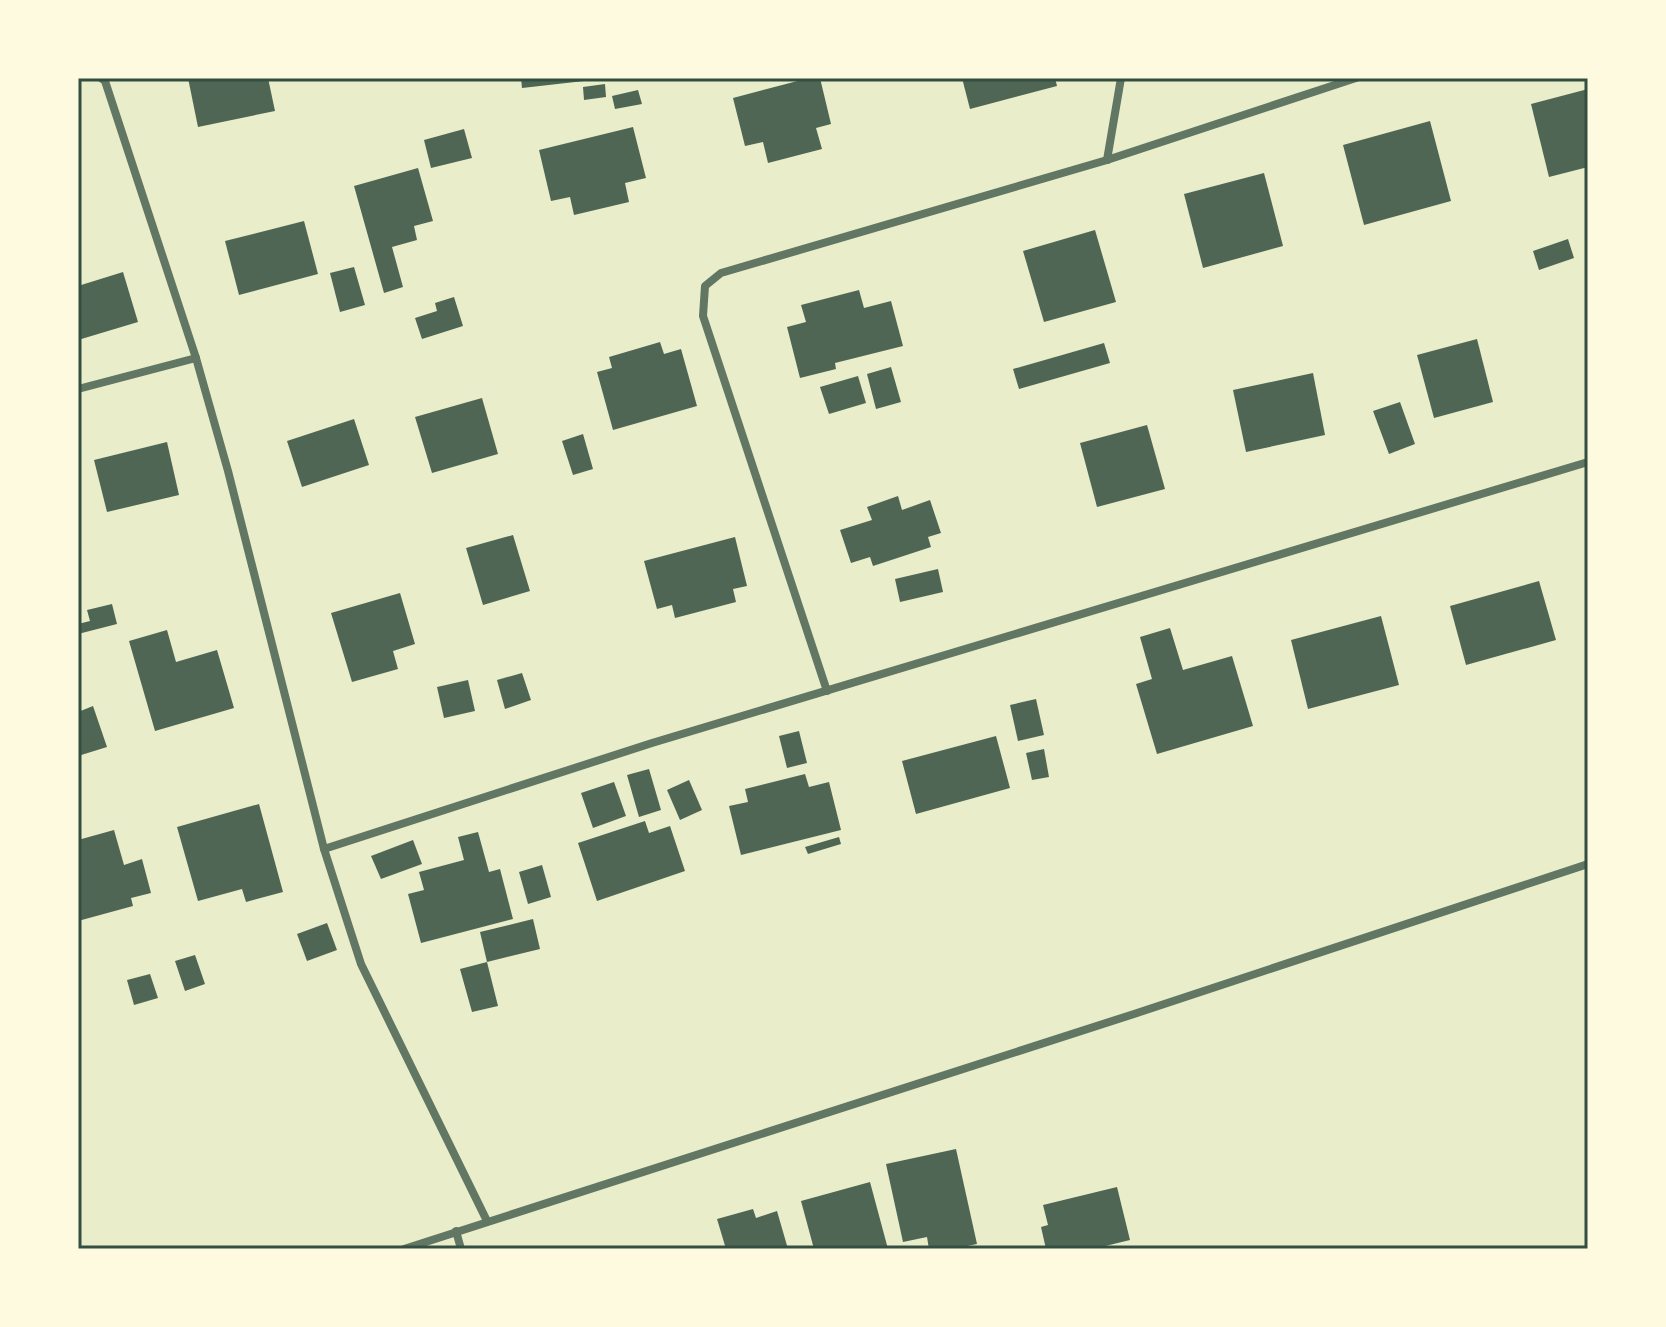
<svg xmlns="http://www.w3.org/2000/svg" width="1666" height="1327" font-family="'Nunito Sans',sans-serif">
  <style>
    .building { fill: #4f6655 }
    .lines { fill: none; stroke-linecap: round; stroke-linejoin: round }
    .minor { stroke: #617663; stroke-width: 8 }
    .neatline { fill: none; stroke: #344e41; stroke-width: 3 }
  </style>
  <rect width="100%" height="100%" fill="#e9edc9"/>
  <g class="building">
    <path d="M188 78H268L275 111 198 127Z"/>
    <path d="M521 78H593V80L522 88Z"/>
    <path d="M809 78H820L831 124 816 128 822 149 768 163 763 142 745 146 733 98Z"/>
    <path d="M962 78H1055L1057 86 970 109Z"/>
    <path d="M605 84 606 97 584 100 583 87Z"/>
    <path d="M1588 89V167L1549 177 1531 104Z"/>
    <path d="M638 90 642 104 615 109 612 96Z"/>
    <path d="M1430 121 1451 201 1364 225 1343 145Z"/>
    <path d="M633 127 646 178 625 183 629 202 574 215 570 197 551 201 539 150Z"/>
    <path d="M464 129 472 158 431 168 424 140Z"/>
    <path d="M418 168 433 221 414 226 417 240 392 247 403 287 384 293 354 186Z"/>
    <path d="M1264 173 1283 246 1203 268 1184 194Z"/>
    <path d="M304 221 318 274 239 295 225 241Z"/>
    <path d="M1095 230 1116 302 1044 322 1023 251Z"/>
    <path d="M1568 239 1574 258 1539 270 1533 251Z"/>
    <path d="M354 267 365 305 340 312 330 273Z"/>
    <path d="M123 272 138 322 78 340V286Z"/>
    <path d="M859 290 864 308 891 301 903 346 835 363 836 369 800 378 787 327 806 322 801 305Z"/>
    <path d="M454 297 463 326 422 339 415 318 437 311 435 303Z"/>
    <path d="M1477 339 1493 402 1434 418 1417 355Z"/>
    <path d="M660 342 664 354 681 349 697 406 613 430 597 372 612 368 609 357Z"/>
    <path d="M1104 343 1110 363 1019 389 1013 369Z"/>
    <path d="M891 367 901 402 876 409 867 374Z"/>
    <path d="M1313 373 1325 435 1246 452 1233 390Z"/>
    <path d="M858 376 866 403 829 414 820 387Z"/>
    <path d="M482 398 498 454 432 473 415 417Z"/>
    <path d="M1400 402 1415 444 1389 454 1373 411Z"/>
    <path d="M354 419 369 465 302 487 287 441Z"/>
    <path d="M1147 425 1165 489 1097 507 1080 443Z"/>
    <path d="M583 434 593 469 573 475 562 441Z"/>
    <path d="M167 442 179 495 107 512 94 460Z"/>
    <path d="M898 496 902 510 930 500 941 533 928 537 931 547 873 566 870 557 851 563 840 530 872 520 867 507Z"/>
    <path d="M513 535 530 591 483 605 466 548Z"/>
    <path d="M735 537 747 586 733 589 736 602 675 618 672 605 657 609 644 561Z"/>
    <path d="M938 569 943 592 900 602 895 579Z"/>
    <path d="M1539 581 1556 640 1466 665 1450 606Z"/>
    <path d="M400 593 415 644 393 651 398 669 352 682 331 613Z"/>
    <path d="M112 604 117 624 78 634V624L90 621 87 610Z"/>
    <path d="M1381 616 1399 685 1308 709 1291 640Z"/>
    <path d="M1170 628 1183 670 1232 656 1253 726 1157 754 1136 684 1152 679 1140 637Z"/>
    <path d="M167 630 176 662 217 650 234 708 155 731 129 641Z"/>
    <path d="M522 673 531 700 505 709 497 680Z"/>
    <path d="M468 680 475 711 444 718 437 687Z"/>
    <path d="M1036 699 1044 735 1018 741 1010 705Z"/>
    <path d="M93 706 107 747 78 756V712Z"/>
    <path d="M799 731 807 763 787 768 779 736Z"/>
    <path d="M996 736 1010 788 916 814 902 761Z"/>
    <path d="M1044 749 1049 777 1032 780 1026 753Z"/>
    <path d="M649 769 661 810 639 817 627 775Z"/>
    <path d="M805 774 809 787 829 782 841 830 741 855 729 806 748 802 745 789Z"/>
    <path d="M689 780 702 810 680 820 667 790Z"/>
    <path d="M614 782 626 816 593 828 581 793Z"/>
    <path d="M259 804 283 892 246 902 242 889 198 901 177 827Z"/>
    <path d="M645 821 649 833 670 826 685 871 597 901 578 843Z"/>
    <path d="M114 830 124 865 142 859 151 893 131 898 133 906 78 921V840Z"/>
    <path d="M478 832 489 872 500 869 513 919 421 943 408 894 424 890 419 872 464 860 458 837Z"/>
    <path d="M839 837 841 844 808 854 805 847Z"/>
    <path d="M413 840 422 864 381 879 371 856Z"/>
    <path d="M542 865 551 897 528 904 519 872Z"/>
    <path d="M533 919 540 949 487 962 480 932Z"/>
    <path d="M327 923 337 950 307 961 297 934Z"/>
    <path d="M195 955 205 984 185 991 175 961Z"/>
    <path d="M487 962 498 1006 472 1012 460 969Z"/>
    <path d="M150 974 158 998 134 1005 127 980Z"/>
    <path d="M956 1149 977 1244 953 1249H929L927 1237 903 1242 886 1164Z"/>
    <path d="M870 1182 888 1249H814L801 1201Z"/>
    <path d="M1117 1187 1130 1240 1093 1249H1046L1041 1227 1048 1225 1043 1205Z"/>
    <path d="M753 1209 756 1218 777 1211 788 1249H726L717 1219Z"/>
  </g>
  <g class="lines">
    <g class="minor">
      <path d="M101 78 105 81 196 358 228 471 324 849 361 964 487 1221"/>
      <path d="M1107 160 1121 78"/>
      <path d="M78 389 196 358"/>
      <path d="M827 691 703 316 705 286 721 273 1107 160 1356 78"/>
      <path d="M324 849 652 743 1588 462"/>
      <path d="M456 1231 461 1249"/>
      <path d="M404 1249 1134 1014 1588 864"/>
    </g>
  </g>
  <rect width="1666" height="1327" fill="none" stroke="#fefae0" stroke-width="160"/>
  <rect x="80" y="80" width="1506" height="1167" class="neatline"/>
</svg>
